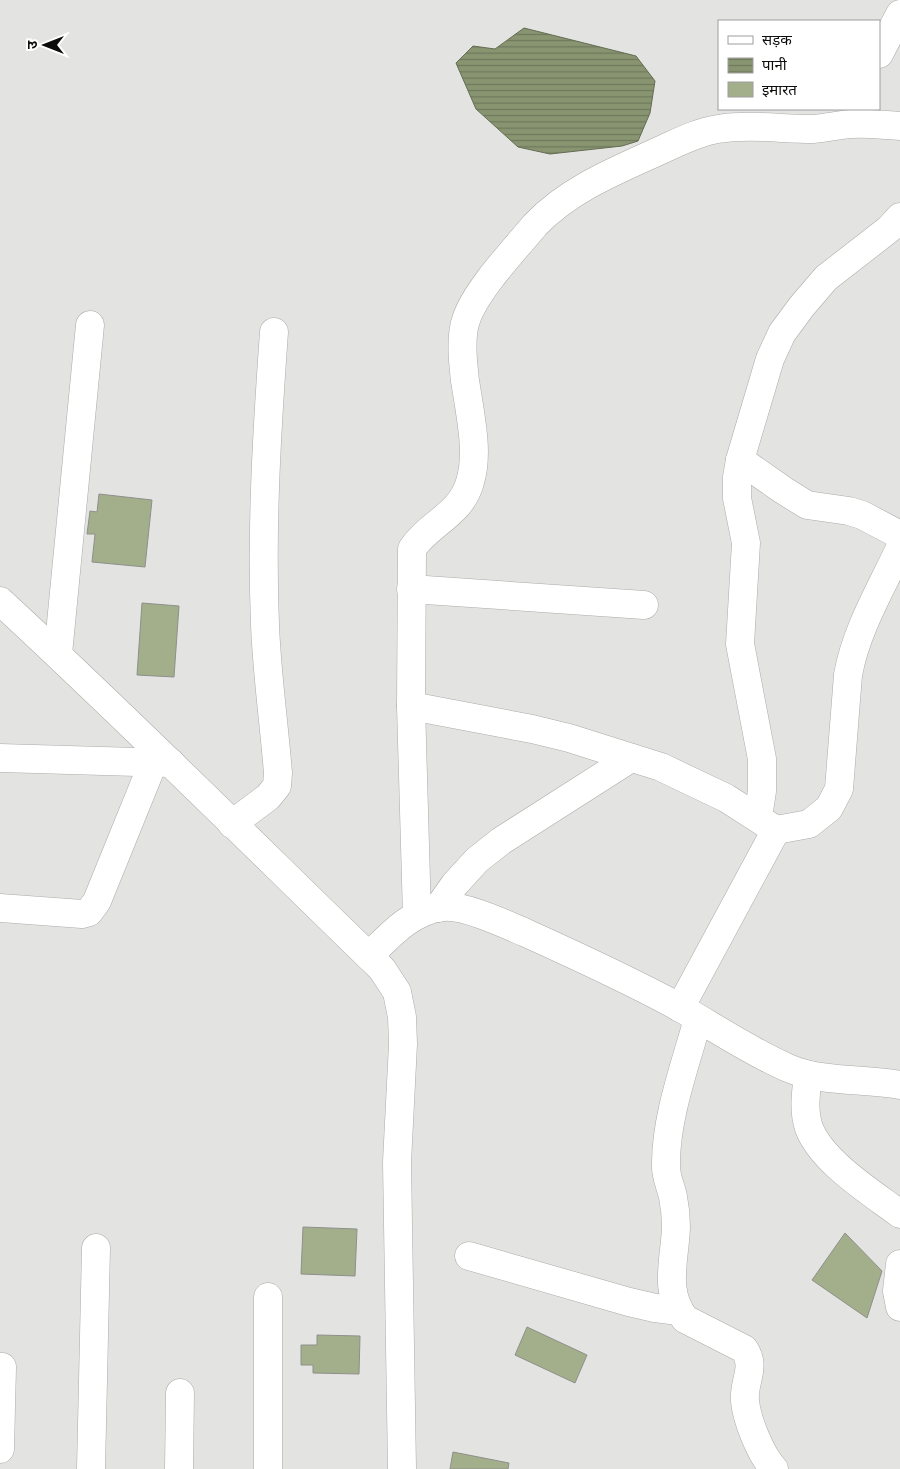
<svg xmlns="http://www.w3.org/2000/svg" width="900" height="1469" font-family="Overpass,'Noto Sans Devanagari',sans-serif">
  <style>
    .water { fill: url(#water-rules); stroke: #646c53 }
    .building { fill: #a2af8a; stroke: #8e8f8c }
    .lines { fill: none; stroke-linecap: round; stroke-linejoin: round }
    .minor-casing { stroke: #aaaca8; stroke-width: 29 }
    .minor { stroke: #fff; stroke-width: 28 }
  </style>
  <defs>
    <pattern id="water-rules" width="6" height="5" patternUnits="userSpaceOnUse" patternTransform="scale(1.25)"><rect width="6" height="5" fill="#899571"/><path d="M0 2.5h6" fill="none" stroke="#6e785b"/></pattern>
  </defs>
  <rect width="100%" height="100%" fill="#e3e4e1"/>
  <path class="water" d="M524 28 636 56 655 81 650 113 638 141 622 146 550 154 518 147 476 109 456 63 473 46 495 49Z"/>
  <g class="building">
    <path d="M99 494 152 500 145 567 92 562 95 534H87L90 511 97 512Z"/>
    <path d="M142 603 179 606 174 677 137 675Z"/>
    <path d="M303 1227 357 1229 355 1276 301 1274Z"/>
    <path d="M845 1233 882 1271 867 1318 812 1280Z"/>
    <path d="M527 1327 587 1355 575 1383 515 1355Z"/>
    <path d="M317 1335 360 1336 359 1374 313 1373V1365H301V1345H317Z"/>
    <path d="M453 1452 509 1463 508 1469H450Z"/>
  </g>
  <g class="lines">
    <defs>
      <g id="minor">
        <path d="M879 54 900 14"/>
        <path d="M740 460 783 490 807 505 849 511 862 515 900 535"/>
        <path d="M411 589 644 605"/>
        <path d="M0 601C130 721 255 846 382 969L397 992 402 1017 403 1044 397 1162 402 1469"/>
        <path d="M58 654 90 325"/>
        <path d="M411 706 532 729 569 738 661 767 726 798 776 830 809 824 829 808 839 789 848 675C856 630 881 589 900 548"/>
        <path d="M0 758 171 763"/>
        <path d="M758 817 762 791V759L740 644 746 543 737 498V477L740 460 770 359 782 333 802 306 826 278 889 229 900 217"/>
        <path d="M232 824 268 797 277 786 278 773C274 723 267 675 265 625 261 527 267 429 274 332"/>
        <path d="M0 908 82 914 89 912 97 901 153 763"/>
        <path d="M438 908 455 884 477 860 501 841 631 758"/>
        <path d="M417 915 411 706 412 549C429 523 461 515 470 482 478 456 472 425 468 399 464 379 459 339 466 320 475 291 515 249 535 225 569 189 617 170 661 150 679 142 698 132 718 129 749 124 782 129 813 129 826 128 838 125 851 124 867 123 883 125 900 126"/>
        <path d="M369 956C389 936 412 910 443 907 465 905 505 924 526 933 577 956 629 980 679 1007 714 1027 751 1052 788 1068 823 1083 863 1078 900 1085"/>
        <path d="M680 1008 776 830"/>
        <path d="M698 1019C685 1066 665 1119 666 1167 666 1177 671 1187 673 1197 675 1207 676 1217 676 1227 675 1259 663 1291 685 1319L744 1349C757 1367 743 1381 745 1401 747 1421 761 1455 774 1469"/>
        <path d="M808 1075C806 1092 803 1111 809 1128 822 1162 872 1193 900 1214"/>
        <path d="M469 1256 629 1302 655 1308 679 1311"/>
        <path d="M900 1264 897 1291 900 1307"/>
        <path d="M0 1449 2 1367"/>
        <path d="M91 1469 96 1248"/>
        <path d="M179 1469 180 1393"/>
        <path d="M268 1469V1297"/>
      </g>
    </defs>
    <use href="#minor" class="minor-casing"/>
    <use href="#minor" class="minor"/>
  </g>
  <rect x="718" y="20" width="162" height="90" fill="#ffffff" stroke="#9e9e9e"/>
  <rect x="728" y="36" width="25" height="8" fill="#ffffff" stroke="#9e9e9e"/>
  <text x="762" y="45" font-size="15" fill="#0d0d0c">सड़क</text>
  <rect x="728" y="58" width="25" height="15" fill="url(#water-rules)" stroke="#9e9e9e"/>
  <text x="762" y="70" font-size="15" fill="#0d0d0c">पानी</text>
  <rect x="728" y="82" width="25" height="15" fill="#a2af8a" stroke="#9e9e9e"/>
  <text x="762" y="95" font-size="15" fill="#0d0d0c">इमारत</text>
  <g transform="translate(45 45) rotate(270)" stroke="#ffffff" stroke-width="4" paint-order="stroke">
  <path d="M0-4L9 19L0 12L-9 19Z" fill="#0d0d0c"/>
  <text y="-8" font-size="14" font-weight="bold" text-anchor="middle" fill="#0d0d0c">उ</text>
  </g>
</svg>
